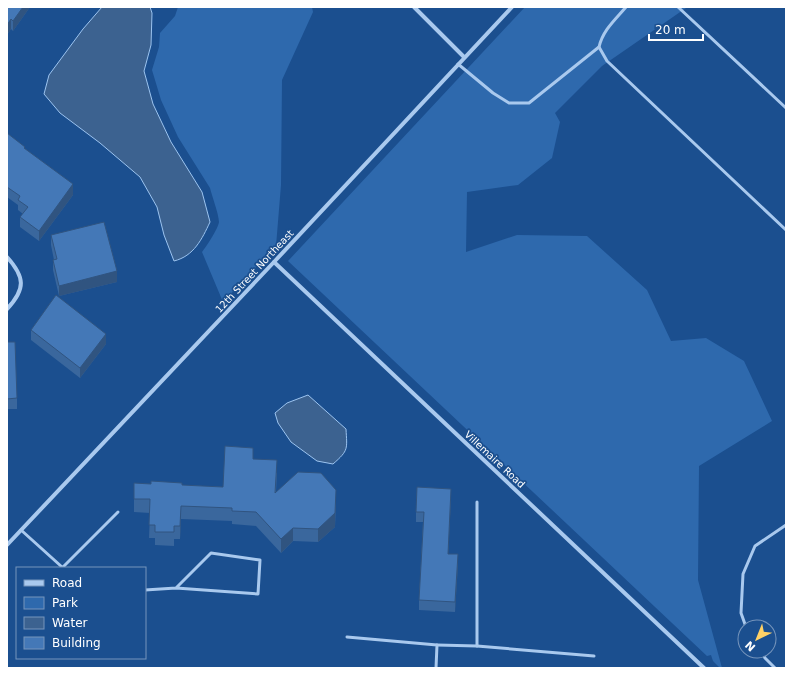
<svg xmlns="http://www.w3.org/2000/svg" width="793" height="675" font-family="'DejaVu Sans',sans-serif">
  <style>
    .green { fill: #2e69ad }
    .water { fill: #3c6290; stroke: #9cc4f0 }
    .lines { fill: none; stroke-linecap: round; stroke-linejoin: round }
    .lane { stroke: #a9c9ee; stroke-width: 3 }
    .street { stroke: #a9c9ee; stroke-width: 4 }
    .wall { fill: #3a679d }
    .shaded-wall { fill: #305480 }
    .building { fill: #4478b7; stroke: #305480 }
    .labels { text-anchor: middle; stroke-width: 3.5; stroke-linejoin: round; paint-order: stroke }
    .street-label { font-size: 10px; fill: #fff; stroke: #1b4f8f }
  </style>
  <rect width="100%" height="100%" fill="#1b4f8f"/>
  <g class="green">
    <path d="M178 7H312L313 12 282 80 281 185 276 246 223 302 202 252C206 247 218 229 219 222 219 215 212 196 210 188L178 137 161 100 152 70 159 47 160 33 175 16Z"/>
    <path d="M525 7 686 8 602 66 555 113 560 122 552 158 518 185 467 192 466 252 517 235 587 236 647 290 671 341 706 338 744 361 772 421 699 466 698 580 722 668H720L713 661 711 655 707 656 288 261Z"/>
  </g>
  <g class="water">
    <path d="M102 7H150L152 13 151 45 144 71 153 104 171 142 202 192 210 222C202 239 194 256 174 261L164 235 157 207 140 177 100 143 60 113 44 94 49 75 83 29Z"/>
    <path d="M308 395 346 429C347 449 349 450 333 464L317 461 291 442 278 423 275 413 287 403Z"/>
  </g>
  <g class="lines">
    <g class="lane">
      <path d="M626 7C615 20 603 30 599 47L607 61 786 230"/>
      <path d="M678 7 786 108"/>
      <path d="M458 64 493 93 509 103H529L599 47"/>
      <path d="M21 530 62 567"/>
      <path d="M62 568 118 512"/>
      <path d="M145 590 176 588 258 594 260 560 211 553 176 588"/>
      <path d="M746 627 741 613 743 574 755 546 786 525"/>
      <path d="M347 637 437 645 436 668"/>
      <path d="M437 645 477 646 594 656"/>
      <path d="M477 646V502"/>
      <path d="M761 651 765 658 775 668"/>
    </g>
    <g class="street">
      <path d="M414 7 464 57"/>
      <path d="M7 257C25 277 26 289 7 309"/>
      <path d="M274 262 704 668"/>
      <path d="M7 545 274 262 512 7"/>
    </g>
  </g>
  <g class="wall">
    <path d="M7 7H30L13 31 11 29 7 35Z"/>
    <path d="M7 133 73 195 39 241 20 227V217L23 214 18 210V205L7 197Z"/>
    <path d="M51 235 117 282 59 296 53 270V260H54L51 245Z"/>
    <path d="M31 330 106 344 80 378 31 340Z"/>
    <path d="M7 342 17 398V409H7Z"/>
    <path d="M253 459 277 473 276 492 336 504 335 527 318 542 293 541 281 553 256 526 232 524V521L181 519 180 539H174V546L155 545V538H149L150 513 134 512V499L182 485 223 487Z"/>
    <path d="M451 499 448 554 458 564 455 612 419 610V600L423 522H416V512Z"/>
  </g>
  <g class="shaded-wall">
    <path d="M23 7H30L13 31V21Z"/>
    <path d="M11 19V29L7 35V25Z"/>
    <path d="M73 184V195L39 241V231Z"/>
    <path d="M117 271V282L59 296V286Z"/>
    <path d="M106 334V344L80 378V368Z"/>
    <path d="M451 489V499L448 564V554Z"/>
    <path d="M336 490 335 527 318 542V529Z"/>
    <path d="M181 506V519L180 539V526Z"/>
    <path d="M293 528V541L281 553V539Z"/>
    <path d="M458 554V564L455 612V602Z"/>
  </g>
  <g class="building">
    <path d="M7 7H23L13 21 11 19 7 25Z"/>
    <path d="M7 133 25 147 24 148 73 184 39 231 20 217 28 207 18 200 20 196 7 187Z"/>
    <path d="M104 222 117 271 59 286 53 260 57 259 51 235Z"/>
    <path d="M56 295 106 334 80 368 31 330Z"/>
    <path d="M7 342H15L17 398 7 399Z"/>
    <path d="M225 446 253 448V459L277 460 275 493 298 472 321 473 336 490 335 513 318 529 293 528 281 539 256 512 232 511V508L181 506 180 526H174V532H155V525H149L150 499H134V483L151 484V481L182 483V485L223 487Z"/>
    <path d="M417 487 451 489 448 554H458L455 602 419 600 424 512H416Z"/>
  </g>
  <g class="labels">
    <g class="street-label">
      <text transform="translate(254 271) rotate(-47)" y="4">12th Street Northeast</text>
      <text transform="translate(495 459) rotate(43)" y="4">Villemaire Road</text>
    </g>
  </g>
  <rect width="793" height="675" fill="none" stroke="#ffffff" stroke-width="16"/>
  <rect x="16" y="567" width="130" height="92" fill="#1b4f8f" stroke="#7695bc"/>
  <rect x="24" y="580" width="20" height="6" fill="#a9c9ee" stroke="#7695bc"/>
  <text x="52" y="587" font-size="12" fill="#ffffff">Road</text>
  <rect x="24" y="597" width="20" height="12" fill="#2e69ad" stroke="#7695bc"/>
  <text x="52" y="607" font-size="12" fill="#ffffff">Park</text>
  <rect x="24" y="617" width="20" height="12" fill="#3c6290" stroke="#7695bc"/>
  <text x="52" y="627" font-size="12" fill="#ffffff">Water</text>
  <rect x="24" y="637" width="20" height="12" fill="#4478b7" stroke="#7695bc"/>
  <text x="52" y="647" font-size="12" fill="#ffffff">Building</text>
  <g transform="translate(757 639) rotate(223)"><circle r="19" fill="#1b4f8f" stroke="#7695bc"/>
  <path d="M0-3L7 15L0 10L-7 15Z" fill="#ffd166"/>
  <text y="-6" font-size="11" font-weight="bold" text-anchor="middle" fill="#ffffff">N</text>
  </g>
  <path d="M649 34v6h54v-6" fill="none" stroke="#ffffff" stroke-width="2"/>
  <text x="655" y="34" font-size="12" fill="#ffffff" stroke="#1b4f8f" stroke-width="3" paint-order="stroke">20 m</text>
</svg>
